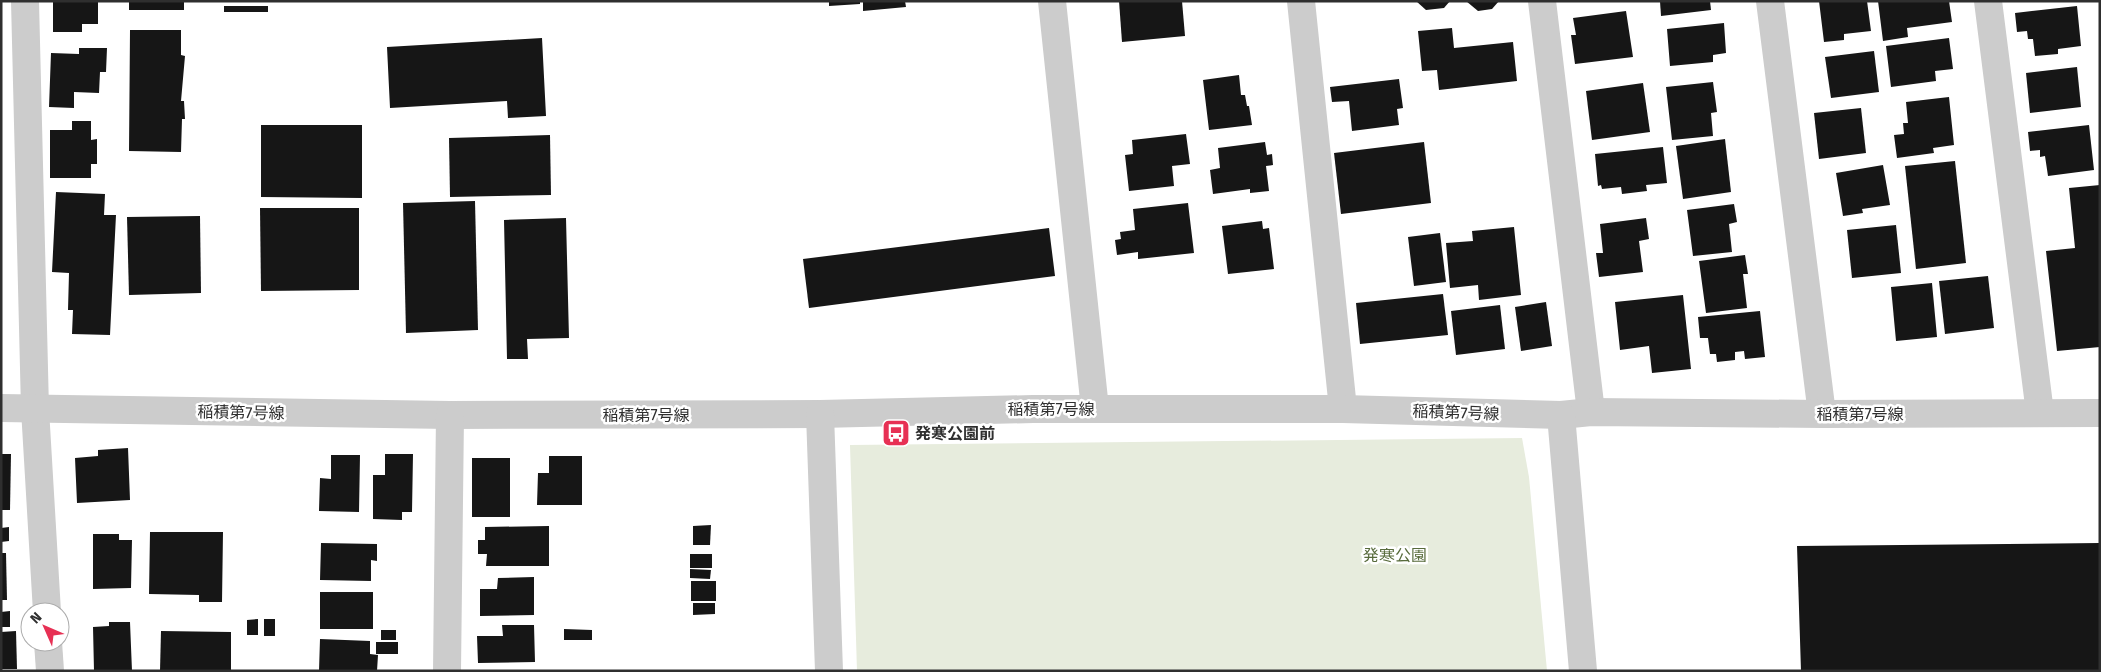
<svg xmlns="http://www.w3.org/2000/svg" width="2101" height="672" font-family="'Fira Sans','Noto Sans JP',sans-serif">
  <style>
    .green { fill: #e7ecdd }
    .building { fill: #161616 }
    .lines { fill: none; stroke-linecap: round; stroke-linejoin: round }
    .minor { stroke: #ccc; stroke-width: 28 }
    .labels { text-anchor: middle; stroke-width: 5; stroke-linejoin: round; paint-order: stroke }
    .street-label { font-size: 16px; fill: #2f2f2f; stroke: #fff }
    .poi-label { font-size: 16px; font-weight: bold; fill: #2f2f2f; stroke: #fff; text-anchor: start }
    .park-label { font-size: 16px; fill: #586b3c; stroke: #fff }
  </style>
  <rect width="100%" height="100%" fill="#fff"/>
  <path class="green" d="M1522 438 1529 477 1547 671H857L850 445Z"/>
  <g class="building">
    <path d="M53 1H98V24H82V32H53Z"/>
    <rect x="129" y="1" width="55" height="9"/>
    <path d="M829 1H860V4L829 6Z"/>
    <path d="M863 1H905L906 7 863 11Z"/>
    <path d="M1119 1H1182L1185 36 1122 42Z"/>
    <path d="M1416 1H1450L1444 8 1426 10Z"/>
    <path d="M1466 1H1499L1492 9 1478 11Z"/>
    <path d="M1660 1H1710L1711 10 1661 16Z"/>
    <path d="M1819 1H1867L1871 31 1844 34V40L1824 42Z"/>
    <path d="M1878 1H1949L1952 22 1907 28 1908 37 1883 41Z"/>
    <rect x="224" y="6" width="44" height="6"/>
    <path d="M2077 6 2081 46 2058 49V54L2035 56 2033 39H2028L2027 31 2017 32 2015 13Z"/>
    <path d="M1626 11 1633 57 1575 64 1571 35H1576L1573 18Z"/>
    <path d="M1724 23 1726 53 1713 55V62L1670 66 1667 29Z"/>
    <path d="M1452 28 1454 48 1513 42 1517 81 1439 90 1437 70 1422 71 1418 31Z"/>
    <path d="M130 30H181V55L185 56 181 101H184L185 119H182L181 152 129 151Z"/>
    <path d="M542 38 546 116 508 118 507 101 390 108 387 47Z"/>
    <path d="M1949 38 1953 69 1935 71 1936 81 1891 87 1886 46Z"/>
    <path d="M79 48H107L106 72H100L99 93 74 92V108L49 107 51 53 79 54Z"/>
    <path d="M1874 51 1879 92 1831 98 1825 57Z"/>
    <path d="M2077 67 2081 107 2030 113 2026 73Z"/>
    <path d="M1239 75 1241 95H1245L1247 106H1249L1252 125 1209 130 1203 80Z"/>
    <path d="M1399 79 1403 108 1397 109 1399 125 1352 131 1349 101 1332 102 1330 87Z"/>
    <path d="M1713 82 1717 112 1711 113 1713 136 1672 140 1666 87Z"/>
    <path d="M1643 83 1650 132 1592 140 1586 91Z"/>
    <path d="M1949 97 1954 145 1933 148 1934 153 1897 158 1894 135 1904 134 1903 123H1908L1906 102Z"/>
    <path d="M1861 108 1866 153 1819 159 1814 113Z"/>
    <path d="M72 121H91V140L97 139V164H91V178H50V130H72Z"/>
    <path d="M261 125H362V198L261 197Z"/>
    <path d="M2089 125 2094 170 2048 176 2045 156 2040 157V150L2030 151 2028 132Z"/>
    <path d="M1186 134 1190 164 1172 166 1174 186 1129 191 1125 155 1133 154 1132 140Z"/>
    <path d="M550 135 551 195 450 197 449 138Z"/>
    <path d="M1725 139 1731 192 1683 199 1676 146Z"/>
    <path d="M1265 142 1267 155 1272 154 1273 165 1266 166 1269 191 1250 193V189L1213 194 1210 170 1220 168 1218 148Z"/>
    <path d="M1424 142 1431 203 1341 214 1334 153Z"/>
    <path d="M1663 147 1667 183 1646 185 1647 191 1622 194 1621 187 1602 189 1601 185 1598 186 1595 154Z"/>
    <path d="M1955 161 1966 263 1916 269 1905 166Z"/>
    <path d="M1883 165 1890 205 1862 209 1863 213 1843 216 1836 173Z"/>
    <path d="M2100 185V347L2057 351 2046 251 2075 248 2069 188Z"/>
    <path d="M56 192 105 194 104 215H116L110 335 72 334 73 310H68L69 273 52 272Z"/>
    <path d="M475 201 478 330 406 333 403 203Z"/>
    <path d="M1188 203 1194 253 1138 259V252L1117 255 1115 240 1121 239 1120 232 1135 230 1133 209Z"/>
    <path d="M1734 204 1737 222 1729 224 1732 252 1693 256 1687 210Z"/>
    <path d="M260 208H359V290L261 291Z"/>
    <path d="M200 216 201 293 129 295 127 217Z"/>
    <path d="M566 218 569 338 527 339 528 359H507L504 220Z"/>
    <path d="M1646 218 1649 239 1639 241 1643 272 1599 277 1596 253H1603L1600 224Z"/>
    <path d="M1262 221 1263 229 1269 228 1274 269 1228 274 1222 226Z"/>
    <path d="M1896 225 1901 273 1852 278 1847 230Z"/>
    <path d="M1514 227 1521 295 1479 300 1478 285 1450 288 1446 243 1473 241 1472 231Z"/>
    <path d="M1049 228 1055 276 809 308 803 259Z"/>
    <path d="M1440 233 1446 282 1414 286 1408 237Z"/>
    <path d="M1745 255 1748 274H1743L1747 308 1706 313 1699 261Z"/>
    <path d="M1988 276 1994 328 1945 334 1939 281Z"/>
    <path d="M1932 283 1937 337 1896 341 1891 287Z"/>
    <path d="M1443 294 1448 335 1360 344 1356 303Z"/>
    <path d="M1683 295 1691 369 1652 373 1649 346 1620 350 1615 302Z"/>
    <path d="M1546 302 1552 346 1521 351 1515 307Z"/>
    <path d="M1500 305 1505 349 1456 355 1451 311Z"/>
    <path d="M1760 311 1765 357 1745 359 1744 351 1735 352V360L1717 362 1716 354H1710L1708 338H1700L1698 317Z"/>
    <path d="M128 448 130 500 77 503 75 458 98 456V450Z"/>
    <path d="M1 454H11L10 510H1Z"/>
    <path d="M385 454H413L412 512H402V520L373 519V475H385Z"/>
    <path d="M331 455H360L359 512 319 511 320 478 331 479Z"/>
    <path d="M549 456H582V505H537L538 473H549Z"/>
    <rect x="472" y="458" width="38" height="59"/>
    <path d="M711 525 710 545H693V526Z"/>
    <path d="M549 526V566H486L487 554H478V540H485V527Z"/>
    <path d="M9 527V541L1 542V528Z"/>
    <path d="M150 532H223L222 602H199V595L149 594Z"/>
    <path d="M93 534H119V540H132L131 588 93 589Z"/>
    <path d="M321 543 377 544V561L371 560V581L320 580Z"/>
    <path d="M2100 543V671H1801L1797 546Z"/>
    <path d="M1 553H6L7 600H1Z"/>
    <rect x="690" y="554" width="22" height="14"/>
    <path d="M690 569 711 570 710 579 690 578Z"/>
    <path d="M534 577V615L480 616V589H497L498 578Z"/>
    <rect x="691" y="581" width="25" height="20"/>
    <rect x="320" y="592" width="53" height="37"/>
    <path d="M693 603H715V614L693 615Z"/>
    <path d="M10 611V627H1V612Z"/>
    <path d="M258 619V635H247V620Z"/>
    <rect x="264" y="619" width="11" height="17"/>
    <path d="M109 622H130L132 671H94L93 627 109 626Z"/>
    <path d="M502 625H534L535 662 478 663 477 636H503Z"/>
    <path d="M564 629 592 630V640H564Z"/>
    <rect x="381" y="630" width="15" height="10"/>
    <path d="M16 631 17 669H1V632Z"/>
    <path d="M161 631 231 632V671H160Z"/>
    <path d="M320 639 370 641V654L378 655 377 671H319Z"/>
    <rect x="376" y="642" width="22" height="12"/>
  </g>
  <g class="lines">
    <g class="minor">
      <path d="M25 1 35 409 47 612"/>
      <path d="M1052 1 1095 409"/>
      <path d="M1301 1 1343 409"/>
      <path d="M1542 1 1591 412"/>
      <path d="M1770 1 1822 414"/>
      <path d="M1988 1 2040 413"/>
      <path d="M1 408 450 415 820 414 1033 409H1343L1561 415 1591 412 1822 414 2100 413"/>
      <path d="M820 414 829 671"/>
      <path d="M1561 415 1583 671"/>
      <path d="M48 642 50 671"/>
      <path d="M447 671 450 415"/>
    </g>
  </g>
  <defs>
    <symbol id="bus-square" viewBox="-11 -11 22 22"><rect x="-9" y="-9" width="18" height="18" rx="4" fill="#e73054" stroke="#fff"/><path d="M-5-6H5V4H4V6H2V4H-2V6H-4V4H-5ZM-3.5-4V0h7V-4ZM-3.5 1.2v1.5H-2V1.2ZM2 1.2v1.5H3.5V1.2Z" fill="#fff"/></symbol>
  </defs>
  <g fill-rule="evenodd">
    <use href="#bus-square" x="880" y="417" width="32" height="32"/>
  </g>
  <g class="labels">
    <g class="street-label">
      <text x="1051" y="415">稲積第7号線</text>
      <text transform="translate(241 412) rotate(1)" y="6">稲積第7号線</text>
      <text transform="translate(1456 412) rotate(2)" y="6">稲積第7号線</text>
      <text x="1860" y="420">稲積第7号線</text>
      <text x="646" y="421">稲積第7号線</text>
    </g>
    <g class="poi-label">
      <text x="915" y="439">発寒公園前</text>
    </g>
    <g class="park-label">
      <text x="1395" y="561">発寒公園</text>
    </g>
  </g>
  <rect width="2101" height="672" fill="none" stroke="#2f2f2f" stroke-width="5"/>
  <g transform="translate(45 627) rotate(315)"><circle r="24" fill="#ffffff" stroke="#acacac"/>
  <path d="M0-4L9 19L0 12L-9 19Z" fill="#e73054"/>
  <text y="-8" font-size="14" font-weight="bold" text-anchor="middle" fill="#2f2f2f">N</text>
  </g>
</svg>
